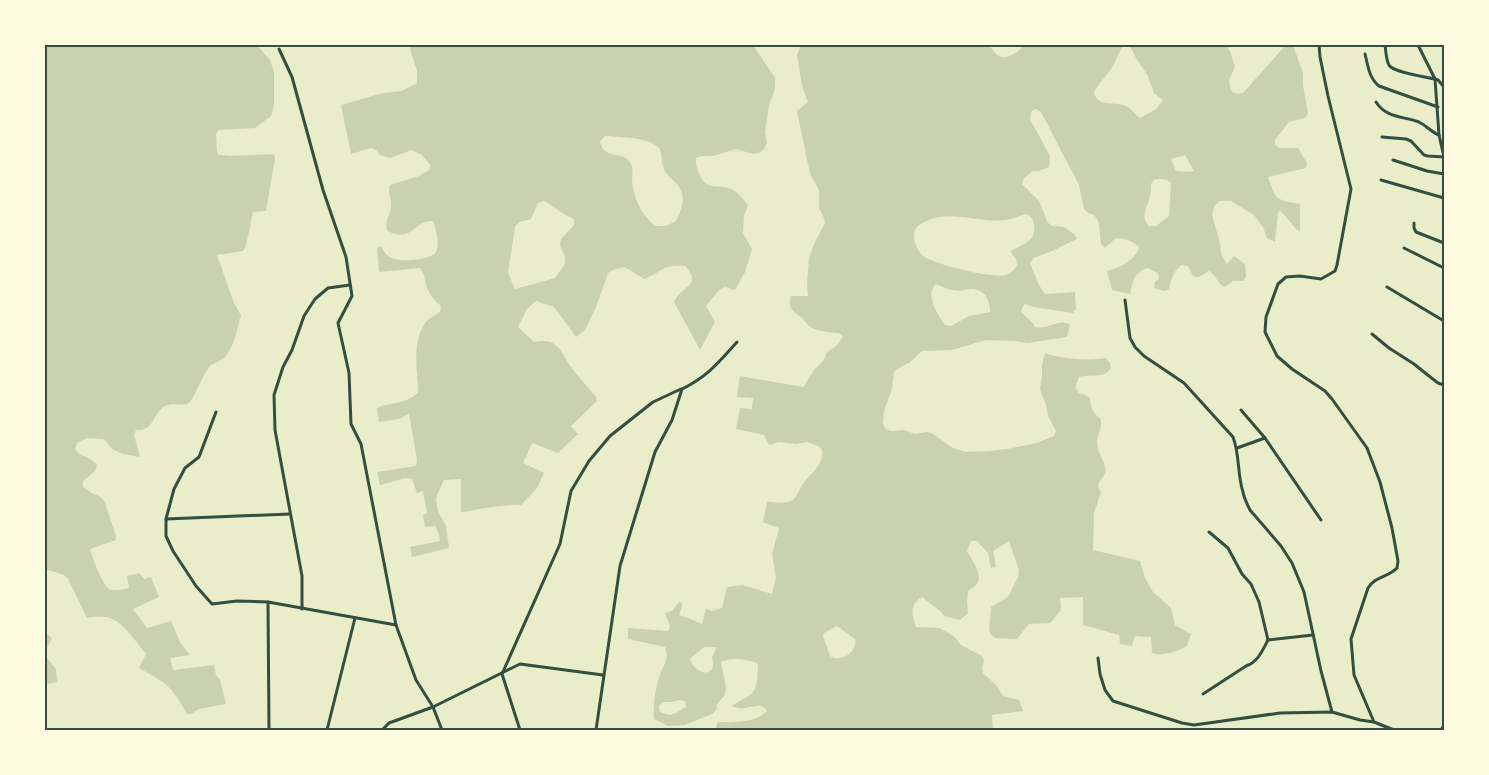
<svg xmlns="http://www.w3.org/2000/svg" width="1489" height="775" font-family="Merriweather,serif">
  <style>
    .green { fill: #cad2ad; fill-rule: evenodd }
    .lines { fill: none; stroke-linecap: round; stroke-linejoin: round }
    .minor { stroke: #344e41; stroke-width: 3 }
    .neatline { fill: none; stroke: #344e41; stroke-width: 2 }
  </style>
  <rect width="100%" height="100%" fill="#e9edc9"/>
  <g class="green">
    <path d="M45 45H257L270 60 274 72V105L271 116 255 128 219 130 216 134 217 152 219 155 231 156 274 154 275 158 266 211 253 212 246 246 243 251 217 255 234 303 241 315C237 328 235 345 226 356 222 361 214 362 210 366 200 378 198 393 188 404 180 406 173 402 165 406 152 413 155 432 136 430L134 435 140 457 123 454 112 449 104 439 87 438 77 443 75 449C80 457 92 457 97 465L95 471 83 481V487L93 494 99 496 104 500 116 536V540L90 549C92 557 102 584 109 589 114 592 123 589 129 588L127 576 139 573 144 579 151 577 159 597 133 609 147 628 171 621 180 642 190 655 170 658 173 670 214 665 216 675 220 680 226 704 199 709 191 714H187C172 686 166 683 139 668L146 654C137 643 123 622 110 618 103 616 94 617 87 618L68 579 64 575 45 569Z"/>
    <path d="M411 45H753L775 78V89L769 105 765 132 767 143 764 149 759 153 753 154 736 149 713 156H701L696 158C695 164 697 168 699 173 706 192 717 183 731 189 739 193 743 199 748 205L744 216 743 233 752 249 745 272 735 290 725 287 719 290 706 306 715 322 700 350 674 302C680 286 704 286 685 266 661 264 663 272 644 279L630 270 624 267 613 270 608 273 596 307 585 330 576 337 554 307 536 301 527 309 518 327 534 342C557 337 560 350 571 367 579 378 588 387 596 397L597 401 571 426 578 434 558 453 532 443 523 463 544 473 537 488 521 505C509 505 497 506 485 508 476 509 470 512 461 512V479L444 480 437 495 436 500 438 511 446 526 449 548 412 557 410 547 440 541 439 534 435 526 425 527 423 515 427 513 423 491 417 493 412 479 406 478 380 485 377 472 416 466 417 459 409 414 399 419 379 422 377 408C389 402 409 404 418 392 418 370 411 344 425 323 428 319 435 315 440 312L441 306C434 300 429 294 426 285 424 278 425 274 420 268L379 272 377 248 381 246C383 249 385 254 388 256 396 263 430 261 436 252 440 245 436 229 433 221 413 220 414 243 387 231 384 219 391 216 391 206 392 198 387 193 390 185L419 176 429 170 430 165 422 155 412 150 390 158 380 155 376 150 371 148 351 154 341 105 383 93 402 91 417 83V71L410 49ZM605 136C619 137 644 137 655 145 664 150 660 158 663 166 665 174 671 178 677 184 687 195 682 209 676 221L666 226H655C642 215 633 198 632 181 632 174 634 168 630 162 623 151 604 160 600 142ZM544 201 564 214 574 219V225L561 239 560 245 565 257V264L555 278 515 289 508 273 515 227 519 222 531 219 538 203Z"/>
    <path d="M801 45H989C997 56 1002 62 1015 53 1019 51 1021 49 1024 45H1125L1122 47 1112 68 1094 91C1096 109 1116 100 1128 107 1132 110 1136 115 1140 118L1156 109 1163 100 1154 93 1148 76 1136 58 1131 48 1128 45H1225C1234 54 1230 56 1235 65 1232 77 1226 79 1232 92L1238 94 1243 93 1284 47 1289 45H1293L1303 73V85L1308 114 1305 118 1289 122 1275 140V145L1280 148H1298L1307 163 1306 168 1268 177C1276 200 1276 200 1300 204V231L1297 230 1280 210 1278 213 1275 242 1267 238 1263 227 1254 215 1231 201H1220L1215 205 1212 215 1220 243 1221 254 1227 264 1234 256 1245 264 1246 276 1244 281H1233L1224 287C1217 283 1216 275 1209 271L1199 277 1193 276 1188 266 1182 265C1174 269 1171 280 1169 289L1164 291 1154 288 1155 282 1159 279 1158 273 1148 268C1134 272 1133 281 1130 294L1112 290 1107 271C1119 268 1136 260 1139 247 1134 242 1122 236 1115 239 1112 241 1108 245 1105 248L1101 244 1099 224 1097 219 1094 215 1088 213 1084 209 1079 185 1041 112 1035 109 1031 112 1030 119 1050 156 1049 167 1039 171H1033L1024 178 1022 184 1039 201 1048 223 1053 226 1064 227 1074 234 1077 239 1052 251 1034 258 1030 263 1039 285 1045 294 1075 292 1076 309 1073 313 1033 307 1025 304 1023 306 1021 312 1032 322 1035 327C1046 330 1056 320 1067 323L1070 325 1067 337 1027 343 1015 341 986 340 952 350 922 351 909 363 899 368 894 372 892 389 884 411 883 424 886 429 891 431 904 430 915 434 927 432 933 434 953 448 965 452 989 451 1007 449 1037 443 1054 436 1056 431 1048 416 1046 405 1040 389 1042 377V365L1045 353C1059 359 1091 361 1106 358L1110 363 1111 368C1104 379 1090 374 1079 377L1075 388 1079 393 1085 395 1090 398C1090 406 1093 414 1100 418 1103 427 1098 433 1097 441 1096 457 1115 467 1099 482L1098 487 1101 492 1094 513 1093 550 1140 561 1145 578 1153 592 1171 608 1175 625 1191 634 1187 646C1178 651 1162 657 1152 653L1151 637 1135 636 1132 646 1120 644 1119 635 1083 625V597L1060 598 1061 610 1050 623 1029 624 1017 639 996 638 991 635 989 630 991 607 1008 597 1018 577 1019 570 1009 541 993 551 996 567 991 568 988 553 977 541H971L967 551C971 558 982 574 978 582 976 586 972 588 968 591L967 602 968 613 960 620 944 616 940 611 922 597C910 604 911 614 916 627L939 628 954 636 961 645 982 656 984 661 982 667 983 673 997 686 1003 696 1019 700 1023 711 992 715 993 730H716L717 723C723 721 727 723 733 722 745 722 759 720 767 711 759 698 747 714 732 706 738 701 744 699 750 695 759 688 757 675 758 664 748 659 731 657 721 662 722 673 728 684 725 695L717 704 716 710 712 714 685 725 668 726 654 719C653 706 655 690 659 678 662 667 670 659 665 647L628 639V628L668 631 670 626 665 613 672 611 679 602 683 603 679 615 688 618 702 624 706 609 712 611 722 608 727 587 742 585 772 594 776 578 772 554 779 528 763 522 767 502C774 502 785 504 791 501 796 499 799 490 802 485 810 474 825 464 822 449L818 446 807 442 796 444 779 442 769 445 764 435 736 429 740 408 752 409 753 398 737 397 740 376 803 387C807 382 809 378 812 373 817 365 825 363 826 353L836 346 843 337 839 333C833 333 817 331 812 328 808 326 806 322 803 319 795 311 787 312 791 296H808L807 283 809 258 815 242 825 223 824 218 819 208V190L810 174 797 111 808 102 802 86 797 55ZM1185 155 1194 171 1190 172 1176 171 1171 159ZM1160 179 1167 180 1171 183 1169 216 1156 226H1149C1139 216 1148 207 1150 196 1151 192 1151 188 1151 184L1154 180ZM1026 214C1032 217 1034 220 1034 227 1036 242 1021 245 1010 251L1016 259 1017 265C1015 269 1012 273 1006 275 994 279 931 264 922 255 918 251 915 244 914 238 912 228 921 223 929 220 949 210 982 223 1005 220 1012 220 1019 215 1026 214ZM936 284C942 286 946 289 952 290 959 292 966 289 972 289 985 290 991 301 990 312L969 316 951 326 945 325C938 315 924 294 936 284ZM837 626 855 639C858 652 841 663 830 656L823 636 824 633ZM704 647H716V649L712 658C718 676 697 678 690 659ZM679 700 685 701 686 707C675 713 673 718 660 712L659 706 663 702H673Z"/>
    <path d="M45 627 47 634 52 638 45 652 47 658 56 669 57 682 45 684Z"/>
  </g>
  <g class="lines">
    <g class="minor">
      <path d="M1319 45 1320 57 1328 96 1351 189 1337 265 1335 271 1321 279 1300 276 1286 277 1278 284 1266 317 1265 332 1277 356 1292 369 1325 391 1332 399 1367 448 1380 482 1392 528 1398 561 1397 568C1389 577 1375 576 1368 588L1351 639 1354 675 1374 722"/>
      <path d="M1385 45C1386 51 1386 60 1389 65 1393 73 1429 77 1438 80L1444 87"/>
      <path d="M1418 45 1435 79 1439 135 1444 157"/>
      <path d="M279 49 292 77 323 190 346 257 352 296 338 323 349 373 351 424 361 444 396 625 416 680 433 707 442 730"/>
      <path d="M1365 54C1368 66 1369 78 1379 86L1438 107"/>
      <path d="M1376 102C1386 118 1403 116 1419 122 1427 126 1431 132 1439 135"/>
      <path d="M1382 137 1406 139 1411 141 1424 155 1428 156 1444 157"/>
      <path d="M1393 160 1427 171 1444 174"/>
      <path d="M1381 180 1444 198"/>
      <path d="M1414 223V228L1416 232 1444 243"/>
      <path d="M1404 248 1444 268"/>
      <path d="M1387 287 1444 321"/>
      <path d="M1125 300 1130 338 1135 347 1144 356 1184 383 1233 437C1240 455 1237 474 1243 492 1244 498 1247 504 1250 510L1281 546 1292 563 1304 592 1321 671 1332 712"/>
      <path d="M1372 334 1389 348 1414 364 1429 376 1438 383 1444 385"/>
      <path d="M1241 410 1265 438"/>
      <path d="M216 412 199 457 185 468 174 489 166 519V536L173 551 196 586 212 604 237 601 268 602 396 625"/>
      <path d="M1237 448 1265 438 1321 520"/>
      <path d="M166 519 290 514"/>
      <path d="M1209 532 1228 548 1242 574 1251 584 1259 602 1268 640 1313 635"/>
      <path d="M268 602 269 730"/>
      <path d="M302 609V576L275 430 274 395 283 367 292 350 304 316 315 299 328 288 350 285"/>
      <path d="M1098 658 1100 674 1105 690 1113 701 1182 723 1194 725 1280 713 1332 712 1360 720 1374 722 1394 730"/>
      <path d="M1203 694 1246 666C1258 662 1262 651 1268 640"/>
      <path d="M327 730 355 618"/>
      <path d="M382 730 389 723 433 707 520 664 603 675"/>
      <path d="M520 730 502 674 560 544 571 491 589 461 610 436 653 402 681 389"/>
      <path d="M596 730 620 566 655 452 672 420 682 389C708 376 718 363 737 342"/>
      <path d="M1441 730 1444 725"/>
    </g>
  </g>
  <rect width="1489" height="775" fill="none" stroke="#fefae0" stroke-width="92"/>
  <rect x="46" y="46" width="1397" height="683" class="neatline"/>
</svg>
